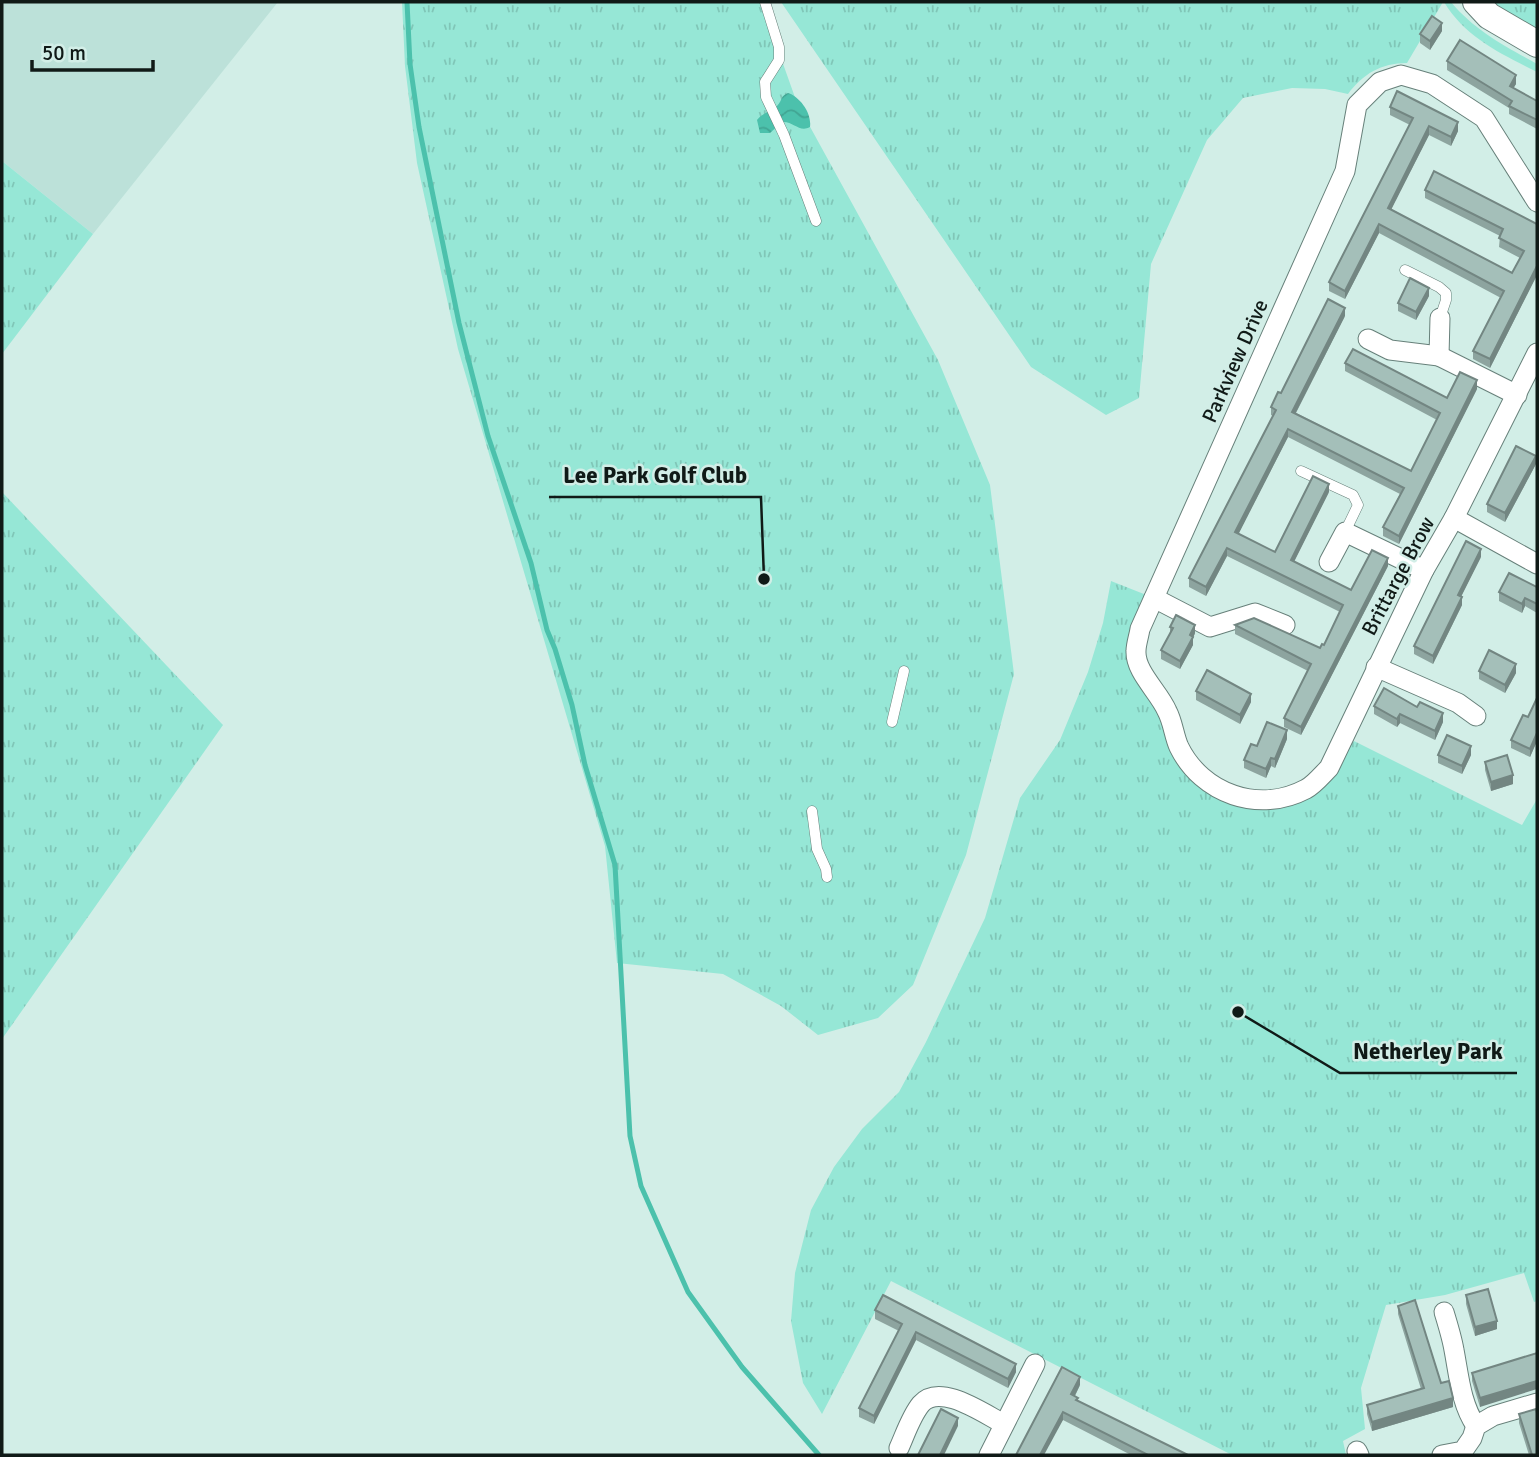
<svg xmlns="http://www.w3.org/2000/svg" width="1539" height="1457" font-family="Signika,sans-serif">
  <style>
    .built { fill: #bce1d9 }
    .grass { fill: url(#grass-tufts) }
    .water { fill: url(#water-waves) }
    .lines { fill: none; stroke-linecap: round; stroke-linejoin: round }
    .stream { stroke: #4cc1ac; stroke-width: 5 }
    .lane-casing { stroke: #67807a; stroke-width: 11 }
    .street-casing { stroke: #67807a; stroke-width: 21 }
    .secondary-casing { stroke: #67807a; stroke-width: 28 }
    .lane { stroke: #fff; stroke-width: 10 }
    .street { stroke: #fff; stroke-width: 19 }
    .secondary { stroke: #fff; stroke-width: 26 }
    .wall { fill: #8da49f }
    .shaded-wall { fill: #738682 }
    .building { fill: #a4bfb9; stroke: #738682; stroke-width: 2 }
    .labels { text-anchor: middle; stroke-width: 5; stroke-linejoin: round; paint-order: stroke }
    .street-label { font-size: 21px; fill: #101a17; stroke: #d2eee7 }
    .leader { fill: none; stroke: #101a17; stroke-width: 2.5 }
    .callout-dot { fill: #101a17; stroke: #d2eee7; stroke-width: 2.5 }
    .callout-label { font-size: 23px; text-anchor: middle; font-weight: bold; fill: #101a17; stroke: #d2eee7; stroke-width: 5; stroke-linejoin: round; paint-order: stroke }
  </style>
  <defs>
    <pattern id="grass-tufts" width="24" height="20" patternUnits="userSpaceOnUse" patternTransform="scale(1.75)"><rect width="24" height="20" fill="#96e7d6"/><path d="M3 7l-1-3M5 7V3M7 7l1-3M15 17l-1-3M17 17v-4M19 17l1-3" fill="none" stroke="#80c6b7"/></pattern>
    <pattern id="water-waves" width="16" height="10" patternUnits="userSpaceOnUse" patternTransform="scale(1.75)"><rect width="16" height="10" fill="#4cc1ac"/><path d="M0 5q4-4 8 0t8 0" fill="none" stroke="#41a593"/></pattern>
  </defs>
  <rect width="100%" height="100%" fill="#d2eee7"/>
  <path class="built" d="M2 2H278L93 234 2 161Z"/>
  <g class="grass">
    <path d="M402 2H761L797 103 938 360 990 485 1014 674 966 855 913 985 878 1018 818 1035 781 1006 723 974 617 963 605 846 458 349 417 163 405 66Z"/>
    <path d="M781 2H1443L1407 63C1381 63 1363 74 1348 94L1325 89 1292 88 1243 98 1207 140 1151 264 1139 398 1106 415 1031 367Z"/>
    <path d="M1444 2H1451C1475 31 1505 46 1537 64V72C1500 53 1466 38 1444 2Z"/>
    <path d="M1494 2H1536L1537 31 1506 12Z"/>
    <path d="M2 161 93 234 2 354Z"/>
    <path d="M2 492 223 725 2 1039Z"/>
    <path d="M1111 581 1154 598 1136 652 1195 769 1261 801 1329 768 1354 741 1522 825 1537 799V1301L1534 1302 1524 1273 1445 1295 1386 1305 1361 1388 1365 1429 1343 1441 1346 1455H1232L891 1281 822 1414 803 1383 791 1321 795 1273 811 1210 834 1167 862 1129 899 1092 926 1042 985 918 1020 798 1060 740 1088 672 1103 623Z"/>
  </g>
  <path class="water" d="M788 93C800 97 812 113 810 127 799 133 794 121 782 122L770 133H760L757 120C762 113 770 112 777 106 783 100 780 96 788 93Z"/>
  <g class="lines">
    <path class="stream" d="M407 2 410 64 419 127 459 323 488 436 531 563 547 630 555 649 572 705 585 765 615 865 630 1136 641 1186 688 1292 742 1367 819 1455"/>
    <defs>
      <g id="lane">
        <path d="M765 2 779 47V60L765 82 766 97 784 135 816 221"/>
        <path d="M1405 270 1439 287 1446 293V300L1440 318"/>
        <path d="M1301 471 1353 495 1358 505 1345 532"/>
        <path d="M892 722 904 671"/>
        <path d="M812 811 817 849 826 869 827 877"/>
      </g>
      <g id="street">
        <path d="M1537 202 1484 118 1432 84 1401 75 1380 82 1357 105 1345 171 1140 629C1139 636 1136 644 1136 651 1135 672 1159 692 1167 711 1173 722 1174 736 1179 747 1202 794 1259 814 1306 789 1314 785 1322 775 1329 768L1424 570 1454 518 1537 353"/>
        <path d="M1368 339 1390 350 1439 356 1440 318"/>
        <path d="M1439 356 1517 395"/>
        <path d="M1454 518 1537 564"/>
        <path d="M1329 562 1345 532 1424 570"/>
        <path d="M1154 598 1210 627 1255 613 1285 625"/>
        <path d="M1376 667 1458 703 1476 716"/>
        <path d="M1444 1312C1448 1325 1452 1338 1454 1350 1459 1376 1461 1404 1476 1426"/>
        <path d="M899 1448C905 1435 911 1416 921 1404 940 1382 984 1414 1004 1424"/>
        <path d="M1357 1451 1359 1455"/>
        <path d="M989 1455 1035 1364"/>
        <path d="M1442 1455 1463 1451 1472 1438 1476 1426 1493 1416 1537 1403"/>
      </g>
      <path id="secondary" d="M1476 2 1489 16 1537 44"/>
    </defs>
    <use href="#lane" class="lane-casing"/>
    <use href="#street" class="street-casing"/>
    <use href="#secondary" class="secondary-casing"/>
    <use href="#lane" class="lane"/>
    <use href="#street" class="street"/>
    <use href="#secondary" class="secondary"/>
  </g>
  <g class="wall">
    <path d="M1442 31 1430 50 1420 43V34Z"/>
    <path d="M1447 61 1516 84 1513 88 1537 101V129L1509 114V108L1447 70Z"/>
    <path d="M1390 107 1458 131 1451 146 1429 135 1391 209 1512 273 1520 258 1499 247 1500 236 1425 198V190L1537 224V275L1490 368 1473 359V351L1501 298 1379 233 1345 299 1329 291V282L1410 125 1390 115Z"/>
    <path d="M1429 296 1416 320 1398 311V303Z"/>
    <path d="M1345 316 1296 413 1411 471 1437 420 1345 371V363L1447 398 1477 389 1399 544 1383 536V527L1400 494 1288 437 1238 534 1275 552 1329 492 1294 561 1351 590 1388 566 1301 735 1284 727V718L1308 671 1235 634V625L1320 648 1324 645 1340 612 1227 556 1206 596 1189 587V578L1273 416 1271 415V407Z"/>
    <path d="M1536 464 1505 522 1487 512V504Z"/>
    <path d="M1481 557 1461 596 1462 605 1433 664 1414 654V646Z"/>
    <path d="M1537 587V613L1525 606 1522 613 1499 601V592Z"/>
    <path d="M1170 627 1195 633 1193 638V645L1180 669 1161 659V650L1170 635Z"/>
    <path d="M1479 671 1516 673 1505 693 1479 679Z"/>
    <path d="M1196 691 1251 702 1240 724 1196 700Z"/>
    <path d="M1537 698V741L1530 757 1511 748V740L1528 717Z"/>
    <path d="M1374 706 1443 722 1435 740 1400 723 1397 727 1374 714Z"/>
    <path d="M1287 739 1275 768 1271 766 1266 778 1244 768V760L1257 746Z"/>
    <path d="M1438 755H1471L1462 774 1438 763Z"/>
    <path d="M1485 762 1513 784 1491 791 1485 770Z"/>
    <path d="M1466 1295 1497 1329 1475 1336 1466 1304Z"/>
    <path d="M1398 1306 1453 1407 1372 1431 1367 1414V1405L1421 1389 1398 1314Z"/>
    <path d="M875 1310 1016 1372 1008 1388 916 1340 874 1424 859 1417V1408L899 1331 875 1319Z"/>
    <path d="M1537 1353 1480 1407 1472 1381V1373Z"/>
    <path d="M1080 1385 1075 1396 1078 1401 1188 1455H1131L1063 1420 1016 1455Z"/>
    <path d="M1519 1414 1537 1455H1529L1519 1423Z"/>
  </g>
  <g class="shaded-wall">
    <path d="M1442 23V31L1430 50V41Z"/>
    <path d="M1516 75V84L1510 94V86Z"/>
    <path d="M1458 122V131L1451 146V137Z"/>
    <path d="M1429 126V135L1388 216V208Z"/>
    <path d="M1379 224V233L1345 299V291Z"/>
    <path d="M1537 266V275L1490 368V359Z"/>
    <path d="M1429 288V296L1416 320V312Z"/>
    <path d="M1345 308V316L1292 420V412Z"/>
    <path d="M1477 380V389L1399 544V536Z"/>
    <path d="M1288 429V437L1235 541V532Z"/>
    <path d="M1536 456V464L1505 522V513Z"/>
    <path d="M1329 484V492L1291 568V560Z"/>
    <path d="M1227 548V556L1206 596V587Z"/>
    <path d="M1481 549V557L1458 603V595Z"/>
    <path d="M1388 558V566L1301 735V727Z"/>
    <path d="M1462 597V605L1433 664V656Z"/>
    <path d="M1525 598V606L1522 613V604Z"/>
    <path d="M1195 625V633L1193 638V645L1180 669V661L1190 635Z"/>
    <path d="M1516 664V673L1505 693V685Z"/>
    <path d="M1251 694V702L1240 724V715Z"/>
    <path d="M1443 713V722L1435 740V731Z"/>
    <path d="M1400 714V723L1397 727V719Z"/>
    <path d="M1287 730V739L1275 768V759Z"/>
    <path d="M1537 733V741L1530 757V749Z"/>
    <path d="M1471 746V755L1462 774V766Z"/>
    <path d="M1271 758V766L1266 778V769Z"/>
    <path d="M1513 775V784L1491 791V782Z"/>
    <path d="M1497 1321V1329L1475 1336V1327Z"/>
    <path d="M916 1332V1340L874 1424V1416Z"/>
    <path d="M1016 1364V1372L1008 1388V1379Z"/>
    <path d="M1080 1377V1385L1071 1403V1394Z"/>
    <path d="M1537 1381V1389L1480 1407V1398Z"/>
    <path d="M1453 1398V1407L1372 1431V1422Z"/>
    <path d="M1063 1412V1420L1044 1455H1040Z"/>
    <path d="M958 1418V1426L944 1455H940Z"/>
  </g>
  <g class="building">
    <path d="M1432 16 1442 23 1430 41 1420 34Z"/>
    <path d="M1460 40 1516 75 1510 86 1537 101V120L1509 106 1512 101 1447 61Z"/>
    <path d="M1397 91 1458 122 1451 137 1429 126 1388 208 1512 273 1524 251 1499 238 1503 229 1425 190 1434 171 1537 224V266L1490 359 1473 351 1504 291 1379 224 1345 291 1329 282 1413 118 1390 107Z"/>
    <path d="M1410 278 1429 288 1416 312 1398 303Z"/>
    <path d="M1328 299 1345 308 1292 412 1411 471 1440 413 1345 363 1353 349 1447 398 1460 372 1477 380 1399 536 1383 527 1404 488 1288 429 1235 532 1275 552 1313 476 1329 484 1291 560 1351 590 1372 550 1388 558 1301 727 1284 718 1311 664 1235 625 1254 618 1320 648 1322 644 1324 645 1343 605 1227 548 1206 587 1189 578 1276 410 1271 407 1278 392 1281 393Z"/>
    <path d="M1516 446 1536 456 1505 513 1487 504Z"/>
    <path d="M1466 541 1481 549 1458 595 1462 597 1433 656 1414 646Z"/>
    <path d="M1509 573 1537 587V604L1525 598 1522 604 1499 592Z"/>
    <path d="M1176 615 1195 625 1190 635 1193 637 1180 661 1161 650 1173 628 1170 627Z"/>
    <path d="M1489 650 1516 664 1505 685 1479 671Z"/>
    <path d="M1207 670 1251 694 1240 715 1196 691Z"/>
    <path d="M1384 688 1417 707 1420 702 1443 713 1435 731 1400 714 1397 719 1374 706Z"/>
    <path d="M1537 698V733L1530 749 1511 740 1523 715 1528 717Z"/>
    <path d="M1267 722 1287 730 1275 759 1271 758 1266 769 1244 760 1251 744 1257 746Z"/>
    <path d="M1447 735 1471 746 1462 766 1438 755Z"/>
    <path d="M1507 755 1513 775 1491 782 1485 762Z"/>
    <path d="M1488 1289 1497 1321 1475 1327 1466 1295Z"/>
    <path d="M883 1295 1016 1364 1008 1379 916 1332 874 1416 859 1408 902 1324 875 1310Z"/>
    <path d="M1415 1300 1441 1383 1449 1381 1453 1398 1372 1422 1367 1405 1424 1388 1398 1306Z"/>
    <path d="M1537 1353V1381L1480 1398 1472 1373Z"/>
    <path d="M1062 1367 1080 1377 1071 1394 1078 1398 1076 1400 1188 1455H1148L1063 1412 1040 1455H1016Z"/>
    <path d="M941 1409 958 1418 940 1455H918Z"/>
    <path d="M1536 1409 1537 1413V1455H1532L1519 1414Z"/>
  </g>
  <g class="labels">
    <g class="street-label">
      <text transform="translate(1235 361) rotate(-66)" y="7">Parkview Drive</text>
      <text transform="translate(1398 576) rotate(-62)" y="7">Brittarge Brow</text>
    </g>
  </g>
  <path class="leader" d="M764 579L761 497H549M1238 1012L1340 1073H1517"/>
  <g class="callout-dot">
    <circle cx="764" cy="579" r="7"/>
    <circle cx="1238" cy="1012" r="7"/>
  </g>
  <g class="callout-label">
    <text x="655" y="483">Lee Park Golf Club</text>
    <text x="1428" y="1059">Netherley Park</text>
  </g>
  <rect width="1539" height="1457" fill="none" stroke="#101a17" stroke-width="7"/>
  <path d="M32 60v10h121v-10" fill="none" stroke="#101a17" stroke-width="3.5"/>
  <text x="42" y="60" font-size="21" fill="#101a17" stroke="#d2eee7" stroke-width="5" paint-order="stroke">50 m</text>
</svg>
